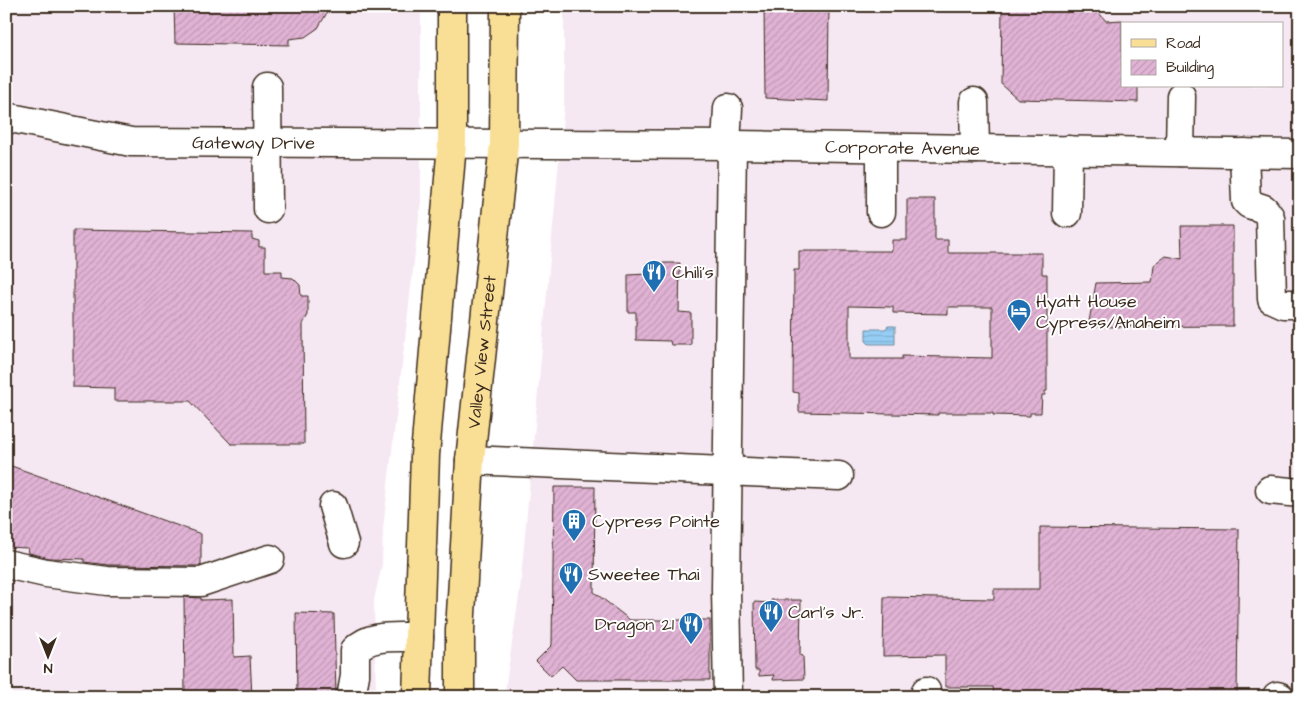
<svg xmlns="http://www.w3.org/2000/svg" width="1306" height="703" font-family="'Architects Daughter',sans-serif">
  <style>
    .built { fill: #f6e8f2; fill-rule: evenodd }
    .water { fill: url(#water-rules); stroke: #718c9e }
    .building { fill: url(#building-hatch); stroke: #3b2a1e; fill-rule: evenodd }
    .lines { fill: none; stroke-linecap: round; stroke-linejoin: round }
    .minor-casing { stroke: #3b2a1e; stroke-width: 31 }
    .major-casing { stroke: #3b2a1e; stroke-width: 31 }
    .minor { stroke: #fff; stroke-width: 28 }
    .major { stroke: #f9df96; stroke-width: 28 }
    .labels { text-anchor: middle; stroke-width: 4; stroke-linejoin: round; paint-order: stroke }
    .street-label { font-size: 18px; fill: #3b2a1e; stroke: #fff }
    .poi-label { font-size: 18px; fill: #3b2a1e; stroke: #fff; text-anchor: start }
  </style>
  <defs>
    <pattern id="water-rules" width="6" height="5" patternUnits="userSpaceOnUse" patternTransform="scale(1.25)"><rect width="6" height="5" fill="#95cdf4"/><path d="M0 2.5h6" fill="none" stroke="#81b0d1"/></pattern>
    <pattern id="building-hatch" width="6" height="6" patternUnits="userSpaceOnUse" patternTransform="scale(1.25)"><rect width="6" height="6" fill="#e0b2d4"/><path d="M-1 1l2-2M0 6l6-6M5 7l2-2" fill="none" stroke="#c199b6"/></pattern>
  </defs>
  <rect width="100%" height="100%" fill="#fff"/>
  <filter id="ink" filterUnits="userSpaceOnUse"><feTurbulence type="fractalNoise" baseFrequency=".02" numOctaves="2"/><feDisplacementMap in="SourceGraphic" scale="10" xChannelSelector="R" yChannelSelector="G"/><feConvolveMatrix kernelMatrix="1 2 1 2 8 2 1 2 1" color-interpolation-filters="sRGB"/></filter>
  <g filter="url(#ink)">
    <g class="built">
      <path d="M6 6H421V201L383 529 382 565 374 600 376 697H6Z"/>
      <path d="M564 6H1300V697H504L520 589 564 105ZM1122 24H1282V86H1122Z"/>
    </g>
    <path class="water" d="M888 326H895V344H869L866 341V329H885Z"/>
    <g class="building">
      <path d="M174 6H331L318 28 305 37 289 39V45L175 43Z"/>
      <path d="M764 6H829L828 101 765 98Z"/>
      <path d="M1002 6H1093L1106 21 1122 20V86H1138V102L1018 99 1001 84Z"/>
      <path d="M907 199H935V240H948V253H1042V274H1047V391H1045V395H1042L1041 413H1030V416L993 415V413H938V415L799 412V393L793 392 794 270H799V251H892V240H907ZM849 306 893 307V313L948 314V307H992V358L902 356V359H849Z"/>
      <path d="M1181 226H1233V326L1088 327 1096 283 1152 282 1154 265 1166 256 1182 259Z"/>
      <path d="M73 230 252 233V239L259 241V247H265V271H282V277L293 278 300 285 301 296H308V315L303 324 304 444H231L190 401H114V388L73 387Z"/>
      <path d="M646 263H680L679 312 691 313V345H671L670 341 636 340V312H628V275L646 274Z"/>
      <path d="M6 464 201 534V566L108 565 84 562V559L49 558 29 553 28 548 6 547Z"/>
      <path d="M554 487H595L594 592 630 620H710V680H576L562 666 551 676 536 661 552 645Z"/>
      <path d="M1040 527 1239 529 1237 697H994L993 687H945V655L883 656 884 597 994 599V589H1040Z"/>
      <path d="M184 597 201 598V600L233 599 234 657 250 656 252 697H185Z"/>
      <path d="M771 600H801L800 655 803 656 804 679 773 680 774 675 759 676V670H755L754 602 771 603Z"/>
      <path d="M296 613 334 614 336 697H297Z"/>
    </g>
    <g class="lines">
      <defs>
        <g id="minor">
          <path d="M267 87 268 209"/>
          <path d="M974 102 975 149"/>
          <path id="s1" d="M6 117 131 142 732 145 1300 154"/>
          <path d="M726 145 728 108"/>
          <path d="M881 148V212"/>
          <path d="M1180 152 1181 96"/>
          <path d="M1244 153 1246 201 1249 204 1264 209 1270 217 1272 299 1283 304H1300"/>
          <path d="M1067 213 1068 150"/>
          <path d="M470 460 839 476"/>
          <path d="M1270 490 1300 493"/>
          <path d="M333 506 344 543"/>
          <path d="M6 564 46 573 107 581 201 582 270 559"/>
          <path d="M1277 696 1280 697"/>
          <path d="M351 697 355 675V650C371 633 397 638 419 637"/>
          <path d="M728 697 726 589 732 145"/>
          <path d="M926 697V691"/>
        </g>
        <g id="major">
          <path d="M417 697 425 455 452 144V6"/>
          <path id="s2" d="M460 697V631L470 460 504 144 505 6"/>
        </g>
      </defs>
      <use href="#minor" class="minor-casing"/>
      <use href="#major" class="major-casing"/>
      <use href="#minor" class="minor"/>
      <use href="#major" class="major"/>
    </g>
  </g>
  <defs>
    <symbol id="restaurant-pin" viewBox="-11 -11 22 30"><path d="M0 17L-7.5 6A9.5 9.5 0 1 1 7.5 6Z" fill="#1f6fb2" stroke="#fff"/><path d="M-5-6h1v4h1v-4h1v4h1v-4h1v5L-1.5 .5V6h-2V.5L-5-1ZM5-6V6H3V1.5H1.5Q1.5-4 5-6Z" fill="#fff"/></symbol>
    <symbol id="hotel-pin" viewBox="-11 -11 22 30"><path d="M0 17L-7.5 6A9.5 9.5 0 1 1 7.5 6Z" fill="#1f6fb2" stroke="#fff"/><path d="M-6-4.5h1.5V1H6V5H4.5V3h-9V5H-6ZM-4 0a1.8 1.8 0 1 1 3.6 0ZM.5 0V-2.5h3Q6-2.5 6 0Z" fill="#fff"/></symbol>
    <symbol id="building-pin" viewBox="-11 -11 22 30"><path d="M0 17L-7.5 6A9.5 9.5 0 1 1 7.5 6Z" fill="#1f6fb2" stroke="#fff"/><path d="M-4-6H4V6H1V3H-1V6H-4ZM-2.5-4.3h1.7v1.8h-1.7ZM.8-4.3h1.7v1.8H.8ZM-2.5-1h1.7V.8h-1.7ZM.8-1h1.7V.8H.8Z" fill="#fff"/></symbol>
  </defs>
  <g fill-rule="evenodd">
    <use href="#restaurant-pin" x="640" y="258" width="28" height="38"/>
    <use href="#hotel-pin" x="1005" y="297" width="28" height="38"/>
    <use href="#building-pin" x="560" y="507" width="28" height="38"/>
    <use href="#restaurant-pin" x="557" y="560" width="28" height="38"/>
    <use href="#restaurant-pin" x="757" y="598" width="28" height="38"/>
    <use href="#restaurant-pin" x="677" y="610" width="28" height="38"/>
  </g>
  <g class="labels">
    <g class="street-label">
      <text dy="6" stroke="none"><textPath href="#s1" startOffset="250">Gateway Drive</textPath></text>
      <text dy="6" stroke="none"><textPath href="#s1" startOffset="899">Corporate Avenue</textPath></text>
      <text dy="6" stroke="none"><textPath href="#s2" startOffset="346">Valley View Street</textPath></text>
    </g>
    <g class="poi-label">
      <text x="672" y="278">Chili's</text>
      <text x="1036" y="307">Hyatt House<tspan x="1036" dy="21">Cypress/Anaheim</tspan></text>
      <text x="592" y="527">Cypress Pointe</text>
      <text x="588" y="580">Sweetee Thai</text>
      <text x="788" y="618">Carl's Jr.</text>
      <text x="674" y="630" text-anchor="end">Dragon 21</text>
    </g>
  </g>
  <rect width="1306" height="703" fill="none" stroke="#fff" stroke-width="25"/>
  <rect x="12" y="12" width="1281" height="678" fill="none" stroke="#3b2a1e" stroke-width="2" filter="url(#ink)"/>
  <rect x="1121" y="22" width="162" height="65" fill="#ffffff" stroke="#b1aaa5"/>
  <rect x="1131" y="39" width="25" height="8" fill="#f9df96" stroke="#b1aaa5"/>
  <text x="1166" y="48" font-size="15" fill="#3b2a1e">Road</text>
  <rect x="1131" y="60" width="25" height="15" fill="url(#building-hatch)" stroke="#b1aaa5"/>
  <text x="1166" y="72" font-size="15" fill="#3b2a1e">Building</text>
  <g transform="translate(48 656) rotate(180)" stroke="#ffffff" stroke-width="4" paint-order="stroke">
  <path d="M0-4L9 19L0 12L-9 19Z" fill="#3b2a1e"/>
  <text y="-8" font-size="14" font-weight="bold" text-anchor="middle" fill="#3b2a1e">N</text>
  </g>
</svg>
